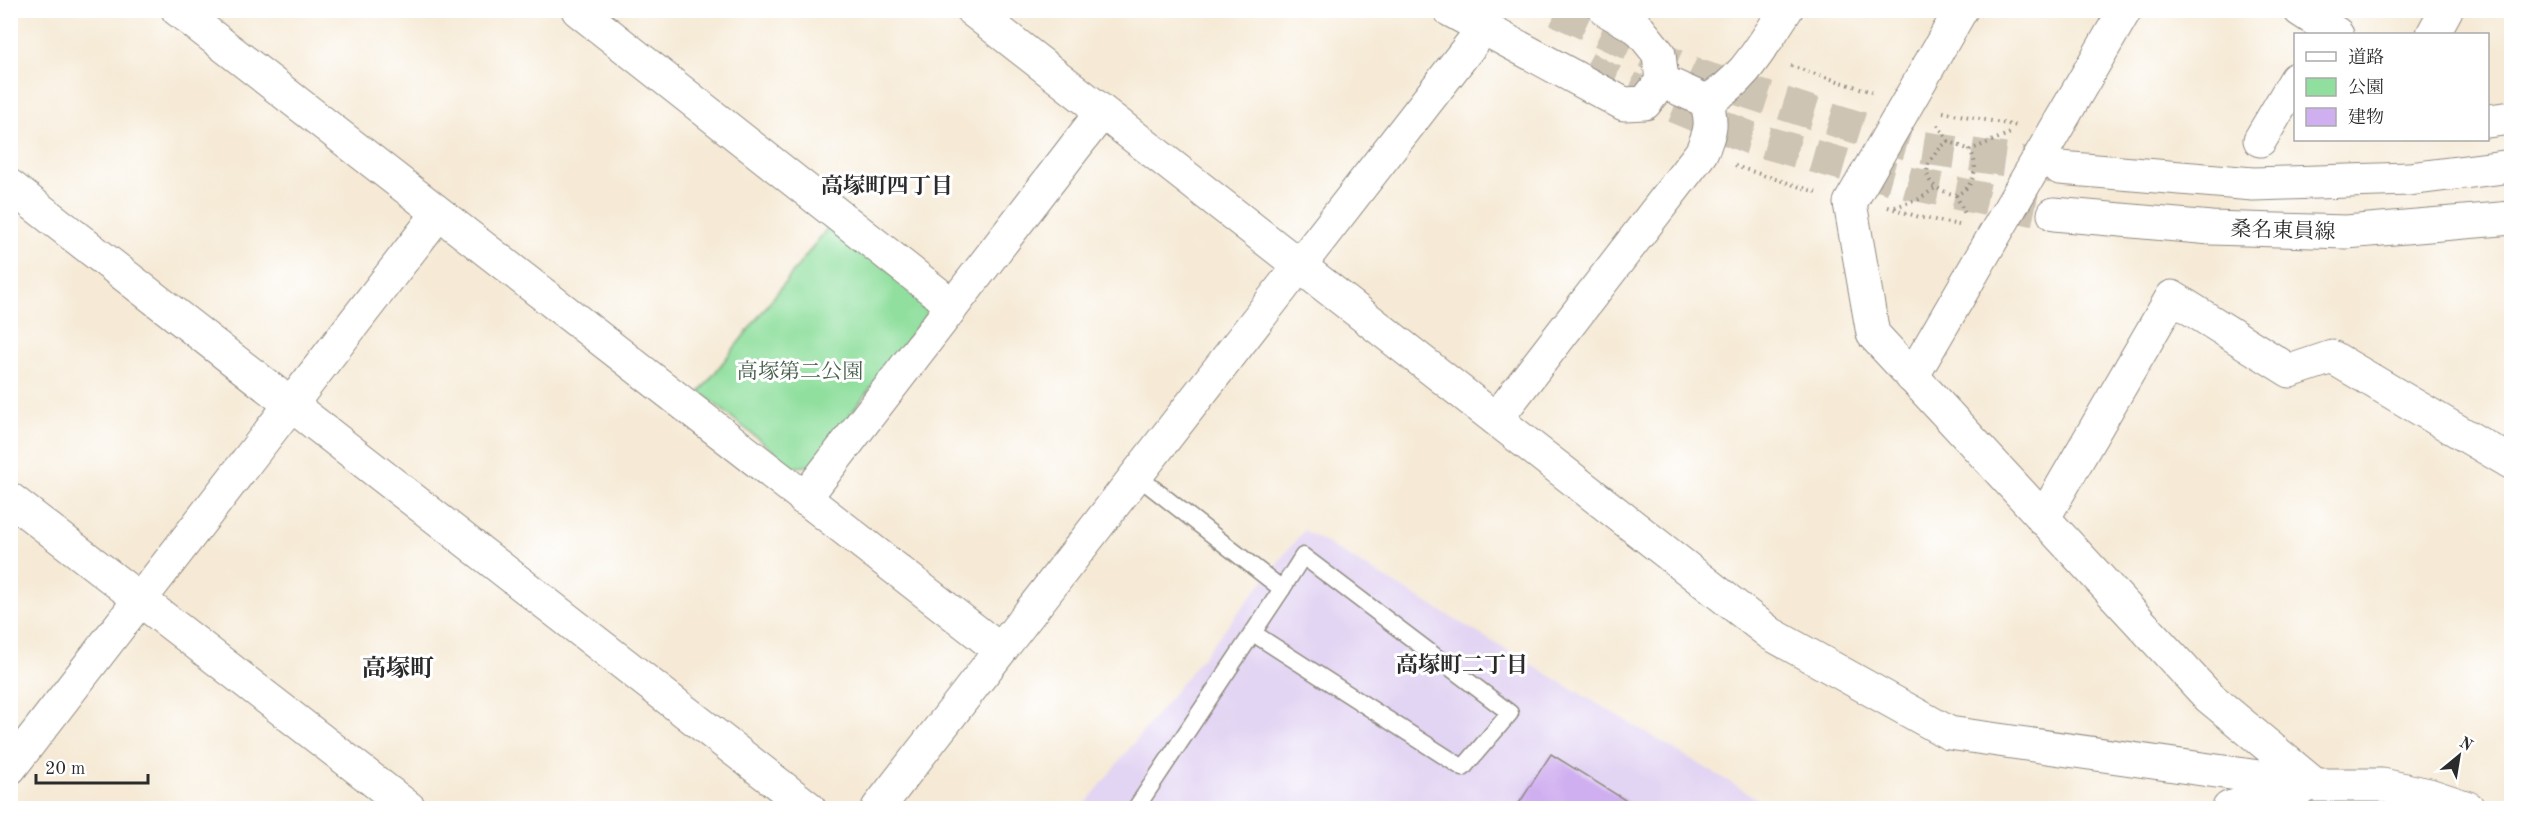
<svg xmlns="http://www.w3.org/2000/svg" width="2522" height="819" font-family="'Old Standard TT','Noto Serif JP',serif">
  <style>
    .built { fill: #e2d4f3 }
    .green { fill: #90df9e; stroke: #5e8564; stroke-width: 1.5 }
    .building { fill: #d0aff0 }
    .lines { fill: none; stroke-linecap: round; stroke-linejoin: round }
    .secondary-tunnel { stroke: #cdc4b4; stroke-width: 33; stroke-dasharray: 33 16; stroke-linecap: butt }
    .lane-casing { stroke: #908a80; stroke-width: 19 }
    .street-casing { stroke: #908a80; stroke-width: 35 }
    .secondary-casing { stroke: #908a80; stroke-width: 35 }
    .path { stroke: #908a80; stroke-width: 4; stroke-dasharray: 1.5 4.5; stroke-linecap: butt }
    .lane { stroke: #fff; stroke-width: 16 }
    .street { stroke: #fff; stroke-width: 33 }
    .secondary { stroke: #fff; stroke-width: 33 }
    .labels { text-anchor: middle; stroke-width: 6; stroke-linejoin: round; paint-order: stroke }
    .street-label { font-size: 21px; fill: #2b2b2b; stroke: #fff }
    .park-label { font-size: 21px; fill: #49614e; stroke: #fff }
    .neighbourhood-label { font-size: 22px; font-weight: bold; fill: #2b2b2b; stroke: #fff }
    .quarter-label { font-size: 24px; font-weight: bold; fill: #2b2b2b; stroke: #fff }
  </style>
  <rect width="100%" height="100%" fill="#fff"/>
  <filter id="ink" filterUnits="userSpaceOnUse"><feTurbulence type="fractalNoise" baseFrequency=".0167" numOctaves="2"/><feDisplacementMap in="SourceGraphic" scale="12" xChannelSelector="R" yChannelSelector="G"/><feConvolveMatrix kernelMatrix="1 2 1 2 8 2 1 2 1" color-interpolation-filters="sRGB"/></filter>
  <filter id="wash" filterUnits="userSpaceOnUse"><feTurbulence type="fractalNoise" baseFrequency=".008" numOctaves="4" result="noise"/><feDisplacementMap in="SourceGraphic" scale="24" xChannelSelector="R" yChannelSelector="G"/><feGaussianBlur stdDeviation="1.35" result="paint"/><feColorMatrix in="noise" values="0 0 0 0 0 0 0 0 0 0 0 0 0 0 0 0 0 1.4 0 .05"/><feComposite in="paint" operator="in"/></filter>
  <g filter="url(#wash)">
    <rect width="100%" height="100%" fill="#f6ead6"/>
    <path class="built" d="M1304 530 1760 800 1777 808H1082Z"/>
    <path class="green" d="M829 226 926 297 927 314 811 466 793 467 700 392Z"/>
    <g id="blocks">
      <path class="building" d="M1551 754 1638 808H1516Z"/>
    </g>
  </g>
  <g filter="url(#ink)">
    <use href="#blocks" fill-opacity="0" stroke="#908a80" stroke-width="1.5"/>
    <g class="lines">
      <g class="secondary-tunnel">
        <path d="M1557 10 1696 75 1800 109 1919 147 2060 168"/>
        <path d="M1585 67 1601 76 1750 138 1909 183 2054 214"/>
      </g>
      <defs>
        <g id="lane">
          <path d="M1136 475 1282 589 1303 556 1510 713 1463 768 1253 633"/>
          <path d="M1136 808 1282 589"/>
        </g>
        <g id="street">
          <path d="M178 10 1000 650"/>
          <path d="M578 10 952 305"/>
          <path d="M972 10 1771 634 1949 733 2315 785H2382L2429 795 2468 808"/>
          <path d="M1450 10 1624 104 1645 103 1662 81 1659 54 1638 28 1606 10"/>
          <path d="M1961 10 1850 203 1873 334 2209 697 2314 784"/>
          <path d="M2300 10 2337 34"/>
          <path d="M2433 34 2446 10"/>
          <path d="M1706 101C1743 83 1763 44 1786 10"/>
          <path d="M2488 121 2512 118"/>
          <path d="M2260 140 2296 79"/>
          <path d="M10 186 809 808"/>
          <path d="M1912 377 2125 10"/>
          <path d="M1496 419 1701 153C1711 132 1713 122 1706 101L1662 81"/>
          <path d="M10 499 409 808"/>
          <path d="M804 499 1102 112"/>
          <path d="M2043 519 2172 297 2290 371 2332 357 2512 463"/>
          <path d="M10 768 438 214"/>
          <path d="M878 808 1483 29"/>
          <path d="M2229 808 2302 788"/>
        </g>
        <g id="secondary">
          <path d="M2060 168 2253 184 2409 179 2512 166"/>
          <path d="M2054 214 2211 228 2346 232 2512 218"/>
        </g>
      </defs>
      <use href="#lane" class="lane-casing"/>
      <use href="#street" class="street-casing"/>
      <use href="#secondary" class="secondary-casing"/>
      <g class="path">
        <path d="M1791 66 1872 92"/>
        <path d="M1943 112 2018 126"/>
        <path d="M1938 125 1948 141C1921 163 1917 186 1956 195 1974 187 1980 167 1970 150L2013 132"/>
        <path d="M1948 141 1970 150"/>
        <path d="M1735 166 1816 192"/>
        <path d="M1956 195 1966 216"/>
        <path d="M1888 207 1919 217 1959 225"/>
        <path d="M1895 207 1919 199 1935 188"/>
      </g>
      <use href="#lane" class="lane"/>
      <use href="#street" class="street"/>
      <use href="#secondary" class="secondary"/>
    </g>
  </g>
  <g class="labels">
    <g class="street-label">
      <text transform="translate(2283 230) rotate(2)" y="7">桑名東員線</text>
    </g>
    <g class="park-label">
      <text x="800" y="378">高塚第二公園</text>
    </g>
    <g class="neighbourhood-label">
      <text x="887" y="193">高塚町四丁目</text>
      <text x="1462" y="672">高塚町二丁目</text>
    </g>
    <g class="quarter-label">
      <text x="398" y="676">高塚町</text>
    </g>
  </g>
  <rect width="2522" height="819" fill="none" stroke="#fff" stroke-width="36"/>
  <rect x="2294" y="33" width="195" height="108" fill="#ffffff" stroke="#aaaaaa" stroke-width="1.5"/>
  <rect x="2306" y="52" width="30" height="9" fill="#ffffff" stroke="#aaaaaa" stroke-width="1.5"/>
  <text x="2348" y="63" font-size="18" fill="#2b2b2b">道路</text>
  <rect x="2306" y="78" width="30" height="18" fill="#90df9e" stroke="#aaaaaa" stroke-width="1.5"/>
  <text x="2348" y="93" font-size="18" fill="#2b2b2b">公園</text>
  <rect x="2306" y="108" width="30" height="18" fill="#d0aff0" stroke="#aaaaaa" stroke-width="1.5"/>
  <text x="2348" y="123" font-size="18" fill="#2b2b2b">建物</text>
  <g transform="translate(2459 756) rotate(30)" stroke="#ffffff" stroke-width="4.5" paint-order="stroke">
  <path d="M0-4.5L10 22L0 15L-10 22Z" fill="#2b2b2b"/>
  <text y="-9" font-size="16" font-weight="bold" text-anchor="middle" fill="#2b2b2b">N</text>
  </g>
  <path d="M36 774v9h112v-9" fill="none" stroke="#2b2b2b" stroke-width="3"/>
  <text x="45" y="774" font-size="18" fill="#2b2b2b" stroke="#ffffff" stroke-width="4.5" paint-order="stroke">20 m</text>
</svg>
